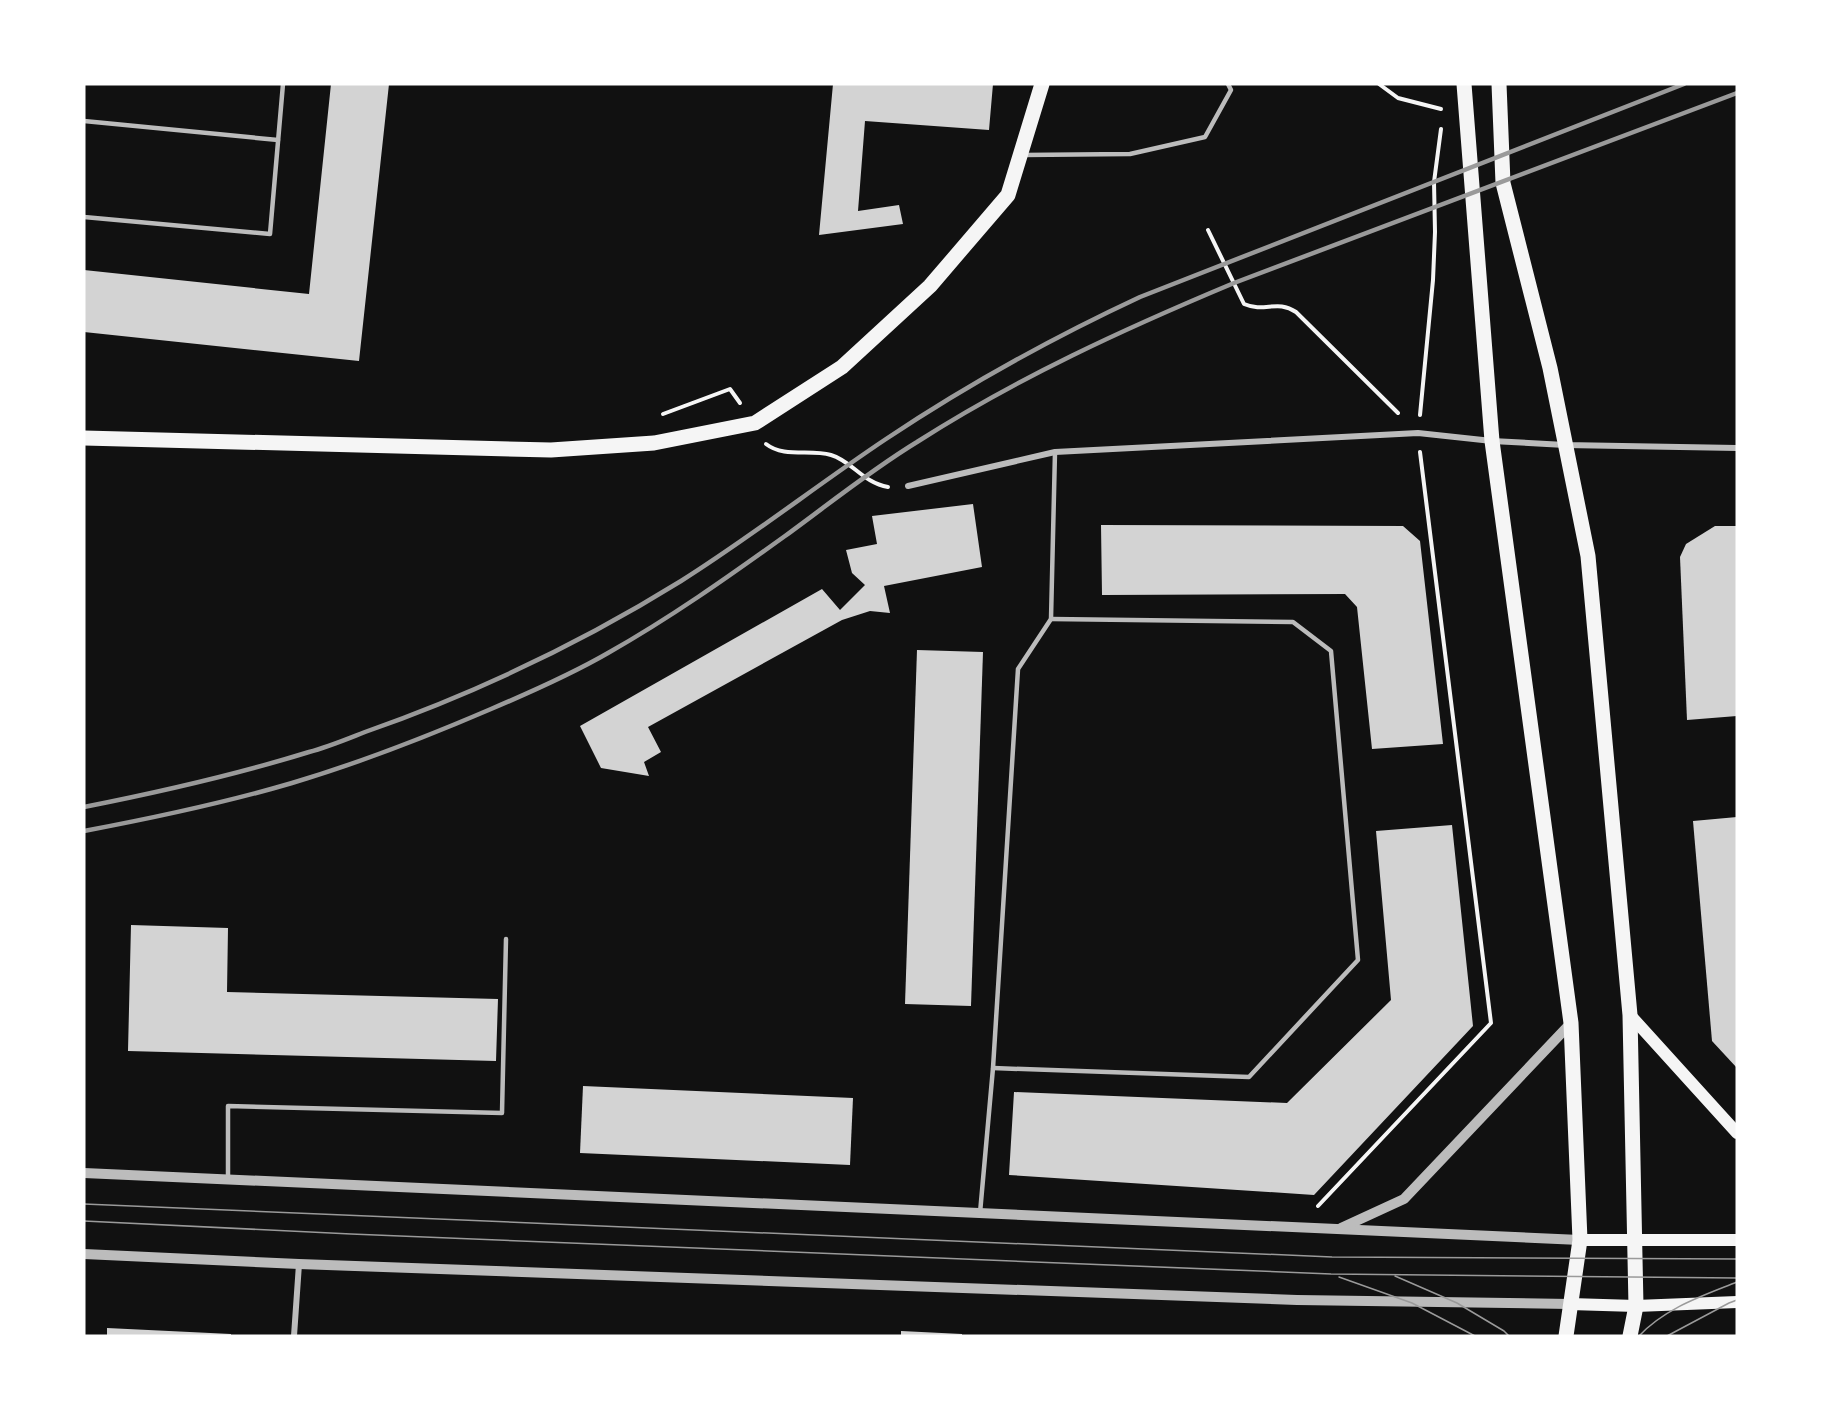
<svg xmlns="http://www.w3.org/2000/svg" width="1821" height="1420" font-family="'Golos Text',sans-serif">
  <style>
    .building { fill: #d3d3d3 }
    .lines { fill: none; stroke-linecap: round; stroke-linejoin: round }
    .path { stroke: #f5f5f5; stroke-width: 4 }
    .service { stroke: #bcbcbc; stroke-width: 4.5 }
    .minor { stroke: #bcbcbc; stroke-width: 6 }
    .tertiary { stroke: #bcbcbc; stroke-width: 10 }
    .secondary { stroke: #f5f5f5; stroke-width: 12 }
    .primary { stroke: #f5f5f5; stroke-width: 15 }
    .tram { stroke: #9a9a9a; stroke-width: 1.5 }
    .rail { stroke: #9a9a9a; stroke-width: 4.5 }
  </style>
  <rect width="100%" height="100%" fill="#111"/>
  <g class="building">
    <path d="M331 84H389L359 361 84 332V270L309 294Z"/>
    <path d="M833 84H993L989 130 865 121 858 211 899 205 903 224 819 235Z"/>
    <path d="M973 504 982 567 884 586 890 613 870 611 842 620 648 727 661 752 644 762 649 776 601 768 580 726 822 589 840 610 865 585 852 573 846 550 877 544 872 516Z"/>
    <path d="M1101 525 1403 526 1420 541 1443 744 1372 749 1357 607 1345 594 1102 595Z"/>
    <path d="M1715 526H1737V716L1687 720 1680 557 1686 544Z"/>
    <path d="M917 650 983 652 971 1006 905 1004Z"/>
    <path d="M1737 817V1068L1712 1041 1693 821Z"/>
    <path d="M1452 825 1473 1026 1314 1195 1009 1175 1014 1092 1287 1103 1391 1000 1376 831Z"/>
    <path d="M131 925 228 928 227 992 498 999 496 1061 128 1051Z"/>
    <path d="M583 1086 853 1098 850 1165 580 1153Z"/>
    <path d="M107 1328 231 1334V1336H107Z"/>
    <path d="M901 1331 962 1334V1336H901Z"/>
  </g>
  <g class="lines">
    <g class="path">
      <path d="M1379 84 1398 98 1441 109"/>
      <path d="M1208 230 1244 304C1265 313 1277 299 1296 312L1398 413"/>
      <path d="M663 414 730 389 740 403"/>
      <path d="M1420 415 1433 280 1435 232 1434 182 1441 129"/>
      <path d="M766 444C784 458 810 449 831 455 852 461 863 483 888 487"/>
      <path d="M1318 1206 1491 1023 1420 452"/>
    </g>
    <g class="service">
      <path d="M84 121 278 140"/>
      <path d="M1023 155 1130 154 1205 137 1231 90 1228 84"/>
      <path d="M84 217 270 234 283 84"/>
      <path d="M993 1068 1249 1077 1358 960 1331 651 1293 622 1051 619"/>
      <path d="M228 1179V1106L502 1113 506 939"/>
      <path d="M980 1213 993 1068 1018 669 1051 619 1055 452"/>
    </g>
    <g class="minor">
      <path d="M908 486 1055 452 1418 433 1492 441 1565 445 1737 448"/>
      <path d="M294 1336 299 1264"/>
    </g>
    <g class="tertiary">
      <path d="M84 1173 1580 1240"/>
      <path d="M1341 1228 1404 1199 1571 1023"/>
      <path d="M84 1254 299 1264 1297 1300 1570 1304"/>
    </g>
    <g class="secondary">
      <path d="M1630 1015 1737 1133"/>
      <path d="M1580 1240H1737"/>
      <path d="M1570 1304 1636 1306 1737 1302"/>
    </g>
    <g class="primary">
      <path d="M1464 84 1492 441 1571 1023 1580 1240 1566 1336"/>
      <path d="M1499 84 1503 183 1550 368 1588 556 1630 1015 1636 1306 1630 1336"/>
      <path d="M84 438 551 450 654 443 755 423 842 367 930 286 1008 195 1042 84"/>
    </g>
    <g class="tram">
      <path d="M84 1204 1332 1257 1737 1259"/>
      <path d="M84 1221 351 1234 1331 1274 1737 1278"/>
      <path d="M1395 1276 1457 1303 1504 1331 1509 1336"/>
      <path d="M1339 1277 1412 1303 1475 1336"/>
      <path d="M1639 1336C1665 1308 1702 1296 1737 1282"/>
      <path d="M1667 1336 1729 1303 1737 1300"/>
    </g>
    <g class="rail">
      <path d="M84 807C160 792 235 775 309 752 328 747 347 739 365 732 476 693 581 643 681 581 751 537 817 485 886 439 967 385 1052 338 1140 297L1684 84"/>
      <path d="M84 831C153 818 224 803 292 783 359 763 426 737 491 709 531 692 570 675 608 653 670 618 728 577 785 536 829 504 871 470 917 442 1017 378 1124 329 1234 283L1737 93"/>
    </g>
  </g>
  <rect width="1821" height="1420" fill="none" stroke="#ffffff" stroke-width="171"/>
</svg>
